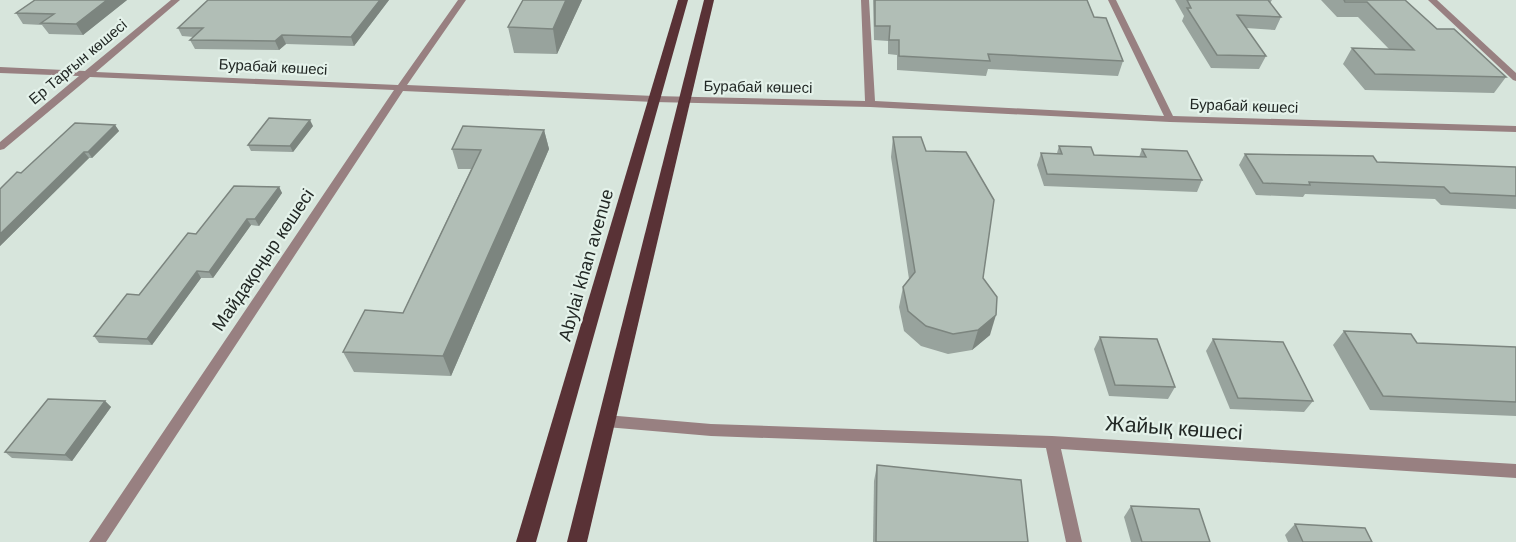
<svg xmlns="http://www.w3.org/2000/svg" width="1516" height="542" font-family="Helvetica,sans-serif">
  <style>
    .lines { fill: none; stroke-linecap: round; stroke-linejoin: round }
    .minor { fill: #988081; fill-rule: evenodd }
    .primary { fill: #593236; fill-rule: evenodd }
    .wall { fill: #98a39d }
    .shaded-wall { fill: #7c857f }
    .building { fill: #b1beb6; stroke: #7c857f; stroke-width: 1.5 }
    .labels { text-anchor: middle; stroke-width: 4.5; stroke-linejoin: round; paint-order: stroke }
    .far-street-label { font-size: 15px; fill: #222825; stroke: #e4f2ea }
    .street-label { font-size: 18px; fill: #222825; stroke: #e4f2ea }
    .near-street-label { font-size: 21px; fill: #222825; stroke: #e4f2ea }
  </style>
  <rect width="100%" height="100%" fill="#d7e5dc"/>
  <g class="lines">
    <g class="minor">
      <path d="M171 0H180L96 72 398 85 458 0H466L407 85 654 96 865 101 861 0H869L875 101 1164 116 1108 0H1116L1173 116 1516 126V132L1170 122 870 107 654 102 403 91 106 542H89L394 90 90 77 4 149 0 150V142L79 76 0 73V67L85 71Z"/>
      <path d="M1428 0H1437L1516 73V81L1513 80Z"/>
      <path d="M606 415 711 424 1052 436 1516 464V478L1061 449 1082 542H1066L1046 448 711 436 606 427 601 425 599 421 601 417Z"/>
    </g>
    <g class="primary">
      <path d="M678 0H688L536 542H516Z"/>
      <path d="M704 0H714L587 542H567Z"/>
    </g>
  </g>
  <g class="wall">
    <path d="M35 0H127L83 35 49 34 42 25 23 24 16 13Z"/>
    <path d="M208 0H389L354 46 286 44 279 50 195 49 190 40 194 37 182 36 178 28Z"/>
    <path d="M523 0H582L557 54 514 53 508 27Z"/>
    <path d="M873 0H1087L1094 17 1123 61 1118 76 988 69 986 76 897 70V55L888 54V41L874 40Z"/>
    <path d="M1175 0H1272L1270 3 1281 17 1275 30 1246 28 1266 56 1259 69 1211 68 1182 21 1184 16Z"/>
    <path d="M1321 0H1405L1437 29 1506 77 1494 93 1365 90 1343 64 1352 48 1389 49 1358 17H1337Z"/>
    <path d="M115 125 119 131 92 158H89L0 246V189L21 173Z"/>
    <path d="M313 126 293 152 251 151 248 145Z"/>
    <path d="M544 130 549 149 451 376 354 372 343 352 403 313 471 169H458L452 149Z"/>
    <path d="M893 137 926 151 983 278 990 335 972 350 948 354 921 346 904 331 899 307 903 287 909 279 891 157Z"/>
    <path d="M1059 146 1094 155 1139 157 1142 149 1202 180 1197 192 1044 186 1037 165 1041 153H1057Z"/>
    <path d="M1245 154 1377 162 1516 167V209L1441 205 1435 199 1305 194 1303 197 1256 195 1239 165Z"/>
    <path d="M279 187 282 193 259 226 251 225 213 278H201L152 345 99 343 94 336 139 295 196 234Z"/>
    <path d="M1344 331 1417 343 1516 347V416L1370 410 1333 345Z"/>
    <path d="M1100 337 1175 387 1168 399 1109 396 1094 349Z"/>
    <path d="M1213 339 1313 401 1304 412 1230 409 1206 351Z"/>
    <path d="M105 401 111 407 72 461 12 458 5 452Z"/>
    <path d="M877 465 1028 542H873L874 481Z"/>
    <path d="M1131 506 1210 542H1131L1124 517Z"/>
    <path d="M1295 524 1372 542H1288L1285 535Z"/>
  </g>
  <g class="shaded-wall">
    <path d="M107 0H127L83 35 76 24Z"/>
    <path d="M380 0H389L354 46 351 37Z"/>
    <path d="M566 0H582L557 54 553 29Z"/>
    <path d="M282 35 286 44 279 50 275 41Z"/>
    <path d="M310 120 313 126 293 152 290 146Z"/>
    <path d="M115 125 119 131 92 158 88 152Z"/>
    <path d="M544 130 549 149 451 376 443 356Z"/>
    <path d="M84 152 89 158 0 246V234Z"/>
    <path d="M279 187 282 193 259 226 255 219Z"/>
    <path d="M247 219 251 225 213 278 209 272Z"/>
    <path d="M197 271 201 278 152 345 147 339Z"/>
    <path d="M996 315 990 335 972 350 978 330Z"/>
    <path d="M105 401 111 407 72 461 65 455Z"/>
  </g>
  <g class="building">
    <path d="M35 0H107L76 24 41 23 54 14 16 13Z"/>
    <path d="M208 0H380L351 37 282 35 275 41 190 40 203 28H178Z"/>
    <path d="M523 0H566L553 29 508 27Z"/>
    <path d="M875 0H1087L1094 17 1106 18 1123 61 988 54 990 61 899 56V40H889L890 26H875Z"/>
    <path d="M1187 0H1268L1281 17 1237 15 1266 56 1217 55 1187 8H1191Z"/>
    <path d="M1344 0H1405L1437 29H1454L1506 77 1375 74 1352 48 1414 50 1367 2H1345Z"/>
    <path d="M269 118 310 120 290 146 248 145Z"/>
    <path d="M75 123 115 125 88 152H84L0 234V189L17 172 21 173Z"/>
    <path d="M463 126 544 130 443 356 343 352 365 310 403 313 481 150 452 149Z"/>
    <path d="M893 137H921L926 151 966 152 994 200 983 278 997 297 996 315 978 330 953 334 926 326 908 311 903 287 915 272Z"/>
    <path d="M1059 146 1091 147 1094 155 1146 157 1142 149 1187 151 1202 180 1047 174 1041 153 1062 154Z"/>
    <path d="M1245 154 1373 156 1377 162 1516 167V196L1450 193 1444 187 1309 182 1310 185 1263 183Z"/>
    <path d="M234 186 279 187 255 219H247L209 272 197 271 147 339 94 336 127 294 139 295 188 233 196 234Z"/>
    <path d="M1344 331 1411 334 1417 343 1516 347V402L1383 396Z"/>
    <path d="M1100 337 1157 339 1175 387 1115 385Z"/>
    <path d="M1213 339 1283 342 1313 401 1238 398Z"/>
    <path d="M48 399 105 401 65 455 5 452Z"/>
    <path d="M877 465 1021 480 1028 542H876Z"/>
    <path d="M1131 506 1199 509 1210 542H1142Z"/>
    <path d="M1295 524 1365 528 1372 542H1303Z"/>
  </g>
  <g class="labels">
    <g class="far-street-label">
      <text transform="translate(78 62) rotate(-40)" y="5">Ер Тарғын көшесі</text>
      <text transform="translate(273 67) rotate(3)" y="5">Бурабай көшесі</text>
      <text transform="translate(758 87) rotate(1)" y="5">Бурабай көшесі</text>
      <text transform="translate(1244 106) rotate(2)" y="5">Бурабай көшесі</text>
    </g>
    <g class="street-label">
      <text transform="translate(263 260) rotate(-56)" y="6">Майдақоңыр көшесі</text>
      <text transform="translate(586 265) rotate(-74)" y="6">Abylai khan avenue</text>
    </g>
    <g class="near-street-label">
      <text transform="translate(1174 428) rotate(4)" y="7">Жайық көшесі</text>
    </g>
  </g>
</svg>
